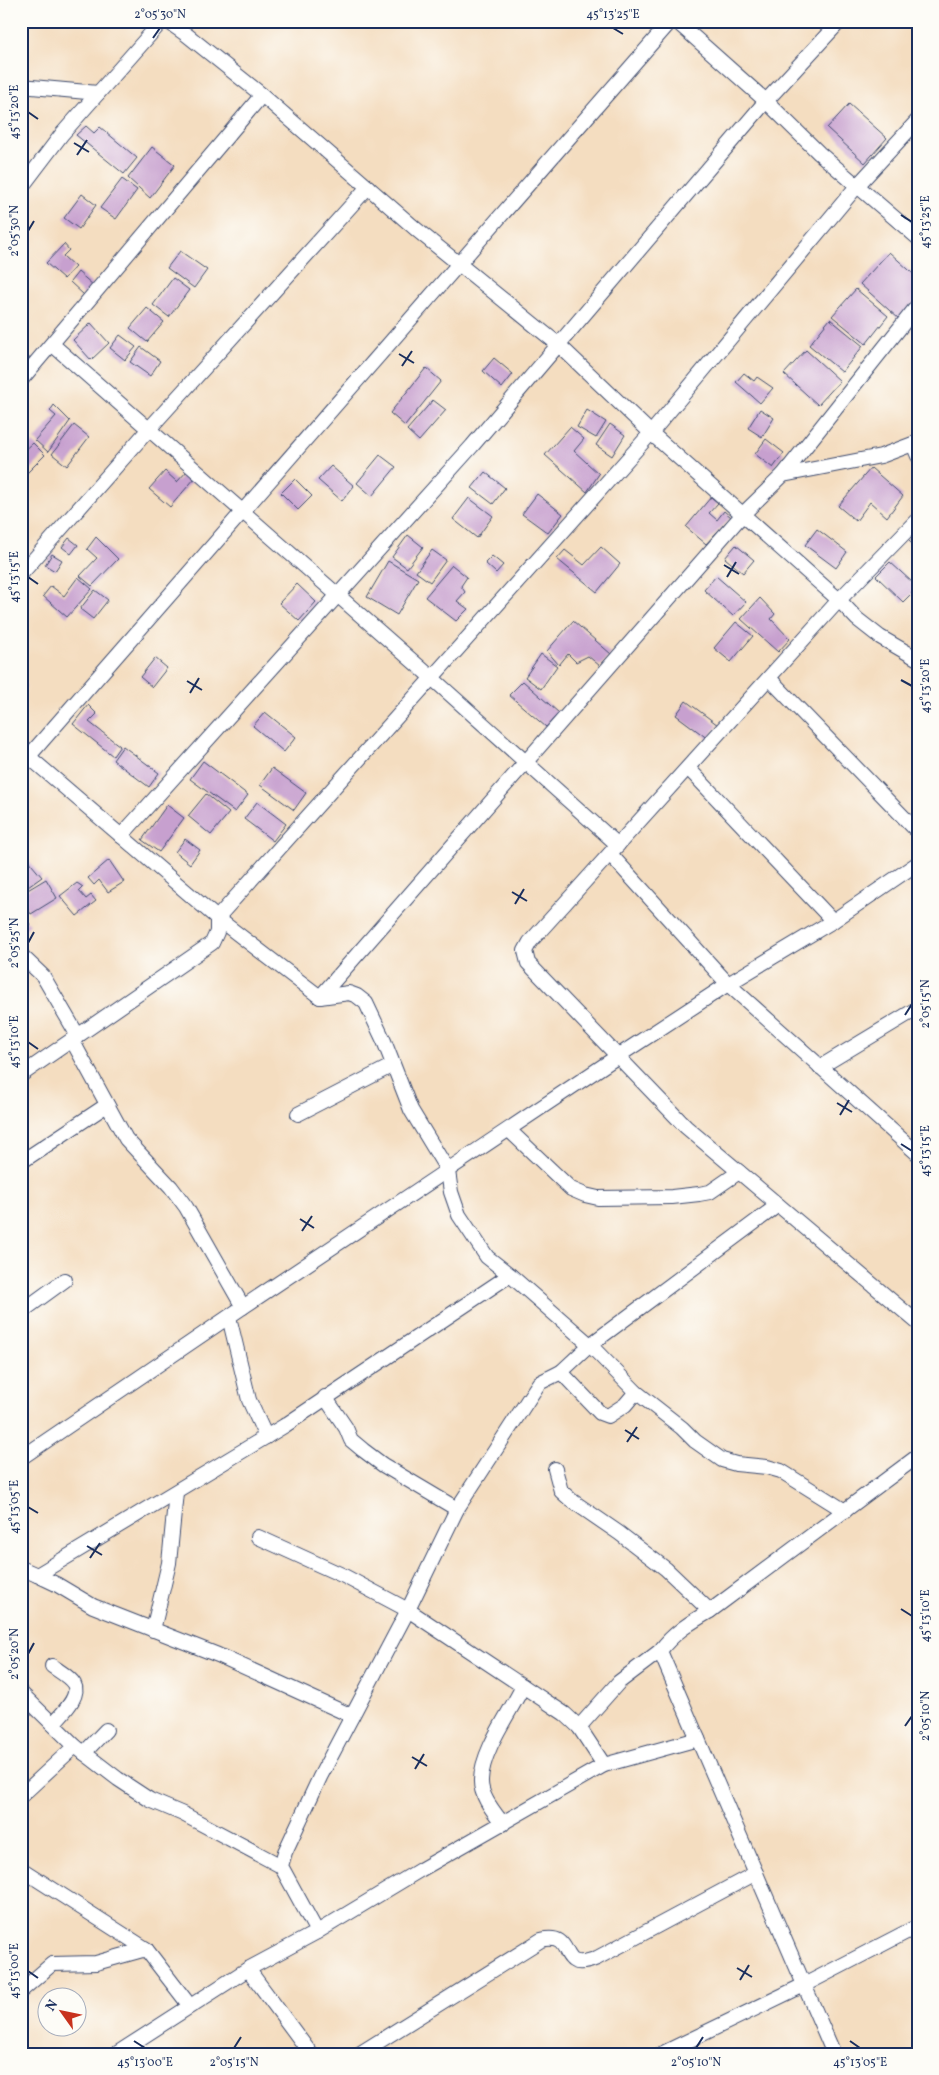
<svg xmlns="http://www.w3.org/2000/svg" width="939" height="2075" font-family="Vollkorn,serif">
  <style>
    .building { fill: #c7a0cf }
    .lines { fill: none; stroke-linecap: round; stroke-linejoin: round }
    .minor-casing { stroke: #3c496d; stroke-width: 16 }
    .minor { stroke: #fff; stroke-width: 14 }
    .ticks { fill: none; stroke: #1b2f5e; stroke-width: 2 }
    .neatline { fill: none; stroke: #1b2f5e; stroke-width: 2 }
    .ticks-label { font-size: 12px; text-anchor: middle; fill: #1b2f5e }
  </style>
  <rect width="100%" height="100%" fill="#fdfcf7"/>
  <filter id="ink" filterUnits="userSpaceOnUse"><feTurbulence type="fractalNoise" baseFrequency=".02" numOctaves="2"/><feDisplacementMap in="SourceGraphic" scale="10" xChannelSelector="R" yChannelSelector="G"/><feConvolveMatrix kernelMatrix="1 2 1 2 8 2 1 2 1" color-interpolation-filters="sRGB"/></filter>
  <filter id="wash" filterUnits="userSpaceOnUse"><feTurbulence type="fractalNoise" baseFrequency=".0096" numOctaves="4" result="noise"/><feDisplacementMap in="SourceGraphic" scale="20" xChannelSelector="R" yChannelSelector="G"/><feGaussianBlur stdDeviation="1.12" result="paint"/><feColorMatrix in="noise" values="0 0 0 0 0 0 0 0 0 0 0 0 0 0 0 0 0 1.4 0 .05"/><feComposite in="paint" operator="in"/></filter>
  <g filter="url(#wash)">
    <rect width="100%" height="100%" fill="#f4ddc0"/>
    <g id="blocks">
      <g class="building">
        <path d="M849 104 887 138 865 163 827 128Z"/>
        <path d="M86 126 94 133 100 127 137 158 124 174 76 135Z"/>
        <path d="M152 147 175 165 150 198 128 178Z"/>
        <path d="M122 179 137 190 116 219 100 208Z"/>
        <path d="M82 194 96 205 79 229 64 218Z"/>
        <path d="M64 244 69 250 63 256 75 267 64 279 46 263Z"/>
        <path d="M180 251 207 270 194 288 167 268Z"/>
        <path d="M889 252 918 278V298L899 319 860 284Z"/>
        <path d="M78 272 93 285 84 295 70 282Z"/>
        <path d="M173 278 189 290 169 317 153 305Z"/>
        <path d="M856 289 888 316 866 344 832 316Z"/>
        <path d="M147 308 164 322 147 342 130 328Z"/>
        <path d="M830 319 863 346 842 372 809 345Z"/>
        <path d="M91 323 109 343 91 360 73 340Z"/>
        <path d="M120 335 136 347 125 360 110 348Z"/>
        <path d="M141 347 160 361 150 376 130 362Z"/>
        <path d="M806 350 840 381 818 405 784 374Z"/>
        <path d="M494 358 513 374 502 388 483 371Z"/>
        <path d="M426 368 441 381 405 426 390 413Z"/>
        <path d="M744 373 754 381 757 377 773 388 760 403 736 382Z"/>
        <path d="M433 400 446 410 419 441 407 430Z"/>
        <path d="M54 405 70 421 48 452 35 440 56 416 50 411Z"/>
        <path d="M760 409 774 418 762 437 748 428Z"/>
        <path d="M587 410 606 422 596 438 577 427Z"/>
        <path d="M610 424 625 435 612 456 596 445Z"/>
        <path d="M74 425 89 437 67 466 52 454Z"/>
        <path d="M570 427 584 439 574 451 599 474 587 492 545 455Z"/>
        <path d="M766 439 784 453 773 468 755 454Z"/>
        <path d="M33 443 45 455 25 475 21 471V454Z"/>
        <path d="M380 455 396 467 372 496 357 483Z"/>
        <path d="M331 466 354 486 342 501 318 480Z"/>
        <path d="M871 468 903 496 887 517 870 502 856 521 838 506Z"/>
        <path d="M188 470 195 478 170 507 149 489 165 471 177 482Z"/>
        <path d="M485 472 505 488 493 504 472 488Z"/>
        <path d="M295 479 312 496 298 510 281 493Z"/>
        <path d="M537 494 563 514 548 533 522 514Z"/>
        <path d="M711 497 718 503 709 513 717 520 724 511 731 517 706 544 686 527Z"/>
        <path d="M469 498 493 516 477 538 453 519Z"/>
        <path d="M817 529 847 552 836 568 805 545Z"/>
        <path d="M918 534V549L909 541Z"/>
        <path d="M408 535 423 547 407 568 392 557Z"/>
        <path d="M96 537 118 559 92 586 80 576 97 558 87 549Z"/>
        <path d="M69 538 78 545 71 554 62 547Z"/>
        <path d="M736 545 754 560 743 573 725 558Z"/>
        <path d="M601 547 620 564 597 592 557 559 565 550 584 565Z"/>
        <path d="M432 550 446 560 430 582 416 572Z"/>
        <path d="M52 554 62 560 55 571 45 565Z"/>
        <path d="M492 556 503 565 496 573 485 563Z"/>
        <path d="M388 561 418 579 397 615 367 597Z"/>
        <path d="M890 562 912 582 918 575V587L903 602 876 576Z"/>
        <path d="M452 565 467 577 461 586 465 592 457 601 468 609 456 621 425 597Z"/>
        <path d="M716 576 746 602 733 616 704 590Z"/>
        <path d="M78 577 92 589 67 617 43 596 51 586 64 596Z"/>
        <path d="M297 584 316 602 299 621 279 603Z"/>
        <path d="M95 590 108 600 93 619 80 609Z"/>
        <path d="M760 598 775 614 771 619 790 639 778 652 741 619Z"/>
        <path d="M573 621 611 654 600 666 588 656 576 662 568 654 559 665 547 651Z"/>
        <path d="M736 622 753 636 731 662 714 648Z"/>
        <path d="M541 654 557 666 541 689 525 677Z"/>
        <path d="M155 658 167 668 152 687 140 677Z"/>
        <path d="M21 681 26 686 21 693Z"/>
        <path d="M523 681 559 713 546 727 509 695Z"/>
        <path d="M686 701 718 725 708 739 676 715Z"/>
        <path d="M88 705 97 714 89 722 120 746 113 756 73 724Z"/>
        <path d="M265 712 296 737 284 752 253 726Z"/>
        <path d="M123 746 159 773 149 787 113 760Z"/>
        <path d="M203 761 248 795 235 812 190 779Z"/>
        <path d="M272 768 306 793 294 810 260 785Z"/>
        <path d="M206 794 229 813 211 835 188 816Z"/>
        <path d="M257 802 286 824 273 841 244 819Z"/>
        <path d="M167 805 184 818 159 852 142 840Z"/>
        <path d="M185 839 200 850 190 864 175 852Z"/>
        <path d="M21 852 42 877 28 887 21 879Z"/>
        <path d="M109 860 124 882 108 892 99 880 94 885 88 878Z"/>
        <path d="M46 879 57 898 31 914 21 899V894Z"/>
        <path d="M77 883 83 887 79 891 86 899 91 895 96 901 77 916 60 896Z"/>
        <path d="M21 917 30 924 23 932 21 931Z"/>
        <path d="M21 1029 28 1036 21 1043Z"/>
      </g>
    </g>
  </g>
  <g filter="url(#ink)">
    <use href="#blocks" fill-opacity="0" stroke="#3c496d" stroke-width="1"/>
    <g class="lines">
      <defs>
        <g id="minor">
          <path d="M167 21 187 35 262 95 417 230 559 345 651 433 839 600 857 619 880 637 918 659"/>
          <path d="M676 21 766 101 819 153 918 238"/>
          <path d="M21 86 98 93"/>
          <path d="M21 188 62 134 162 21"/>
          <path d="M53 345 432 678 618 845"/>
          <path d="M21 380 262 95"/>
          <path d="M913 444 918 456"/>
          <path d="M783 475 918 305"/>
          <path d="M918 519 839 600 530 942 525 951 528 963 686 1127 918 1323"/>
          <path d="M21 574 149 429 368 187"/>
          <path d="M769 678 918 832"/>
          <path d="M21 750 217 918 320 997 349 993 357 996 366 1003 384 1041 411 1110 448 1171 451 1192 459 1215 487 1257 510 1275 590 1345 636 1392 682 1428 695 1441 722 1460 736 1464 767 1467 781 1471 845 1511"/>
          <path d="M29 756 671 21"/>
          <path d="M688 768 833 921"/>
          <path d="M121 836 472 446 766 101 840 21"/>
          <path d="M610 854 728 984 918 1154"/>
          <path d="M21 955 43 976 78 1036"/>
          <path d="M320 997 743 514 783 475 881 456 918 442"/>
          <path d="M72 1040 126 1139 171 1187 186 1207 243 1307"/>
          <path d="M820 1067 918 1008"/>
          <path d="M21 1075 212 943 217 932V918L651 433 857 186 918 120"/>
          <path d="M298 1114 393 1065"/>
          <path d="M509 1130 571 1189 585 1195 598 1198 672 1197 699 1194 710 1192 739 1172"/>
          <path d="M21 1162 107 1105"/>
          <path d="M21 1312 65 1280"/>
          <path d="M229 1317 249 1400 266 1437"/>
          <path d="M561 1372 590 1345 778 1205"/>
          <path d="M325 1397 346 1428 351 1440 363 1450 383 1465 457 1509"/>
          <path d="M21 1458 243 1307 618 1056 728 984 833 921 918 863"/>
          <path d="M555 1469 561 1491 571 1500 619 1533 666 1569 710 1611"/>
          <path d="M258 1537 344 1576 408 1610 565 1714 579 1727 604 1765"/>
          <path d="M21 1568 37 1575 284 1426 510 1275"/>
          <path d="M37 1575 56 1584 93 1606 218 1655 352 1716"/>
          <path d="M153 1630 169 1563 176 1492"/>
          <path d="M52 1666C59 1671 70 1677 74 1684 81 1697 61 1714 53 1724"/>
          <path d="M21 1693 75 1746 118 1779 150 1800 183 1814 281 1866"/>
          <path d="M579 1727 619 1682 660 1651"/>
          <path d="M84 1753 106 1730"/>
          <path d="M21 1796 75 1746"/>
          <path d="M503 1824C494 1812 480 1796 481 1780 482 1750 510 1713 523 1686"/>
          <path d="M21 1869 146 1949 190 2006"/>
          <path d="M317 1932 420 1870 604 1765 698 1739"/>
          <path d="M21 1991 52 1964 96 1963 146 1949"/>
          <path d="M116 2054 248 1969"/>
          <path d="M311 2054 248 1969 317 1932 281 1866 285 1852 320 1777 408 1610 457 1509 539 1383 561 1372 600 1413 608 1416 625 1405 636 1392"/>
          <path d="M359 2054 541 1940C579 1931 554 1976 597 1958L756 1873"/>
          <path d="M661 2054 804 1985 918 1926"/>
          <path d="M834 2054 660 1651C673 1633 691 1622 710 1611L918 1456"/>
        </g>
      </defs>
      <use href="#minor" class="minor-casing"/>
      <use href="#minor" class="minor"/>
    </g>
  </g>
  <path class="ticks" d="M613 28 623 34M153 38 160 28M28 112 38 119M74 143 89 152M77 155 87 140M901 215 912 222M28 231 34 221M399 354 414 363M402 366 412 351M724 565 739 574M28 577 38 584M727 577 736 562M901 680 912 686M187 681 202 690M190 693 199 678M512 892 527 901M515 904 524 889M28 943 34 932M905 1015 912 1004M28 1042 38 1049M837 1103 852 1112M840 1115 849 1100M901 1144 912 1151M300 1219 314 1228M302 1231 312 1216M625 1430 639 1439M627 1442 637 1427M28 1507 38 1513M87 1546 102 1555M90 1558 100 1543M901 1609 912 1616M28 1654 34 1643M905 1726 912 1716M412 1757 427 1766M415 1769 424 1754M737 1968 752 1977M28 1971 38 1978M740 1980 749 1965M134 2041 145 2048M850 2041 860 2048M234 2048 241 2037M696 2048 703 2037"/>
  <rect width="939" height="2075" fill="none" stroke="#fdfcf7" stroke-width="55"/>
  <g transform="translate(62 2012) rotate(303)"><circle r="24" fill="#fdfcf7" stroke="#a3aaba"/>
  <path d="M0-4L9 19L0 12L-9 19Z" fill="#c8321e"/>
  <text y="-8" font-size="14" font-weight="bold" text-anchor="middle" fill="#1b2f5e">N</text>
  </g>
  <rect x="28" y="28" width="884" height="2020" class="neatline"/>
  <g class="ticks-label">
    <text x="160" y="18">2°05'30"N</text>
    <text x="613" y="18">45°13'25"E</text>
    <text transform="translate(14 112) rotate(-90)" y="4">45°13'20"E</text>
    <text transform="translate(925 222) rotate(-90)" y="4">45°13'25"E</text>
    <text transform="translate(14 231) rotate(-90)" y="4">2°05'30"N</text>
    <text transform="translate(14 577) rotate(-90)" y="4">45°13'15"E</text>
    <text transform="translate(925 686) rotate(-90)" y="4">45°13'20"E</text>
    <text transform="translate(14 943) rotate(-90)" y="4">2°05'25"N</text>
    <text transform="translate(925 1004) rotate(-90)" y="4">2°05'15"N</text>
    <text transform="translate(14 1042) rotate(-90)" y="4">45°13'10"E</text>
    <text transform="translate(925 1151) rotate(-90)" y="4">45°13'15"E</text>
    <text transform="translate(14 1507) rotate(-90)" y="4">45°13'05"E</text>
    <text transform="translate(925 1616) rotate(-90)" y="4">45°13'10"E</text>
    <text transform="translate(14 1654) rotate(-90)" y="4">2°05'20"N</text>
    <text transform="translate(925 1716) rotate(-90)" y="4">2°05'10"N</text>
    <text transform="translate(14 1971) rotate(-90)" y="4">45°13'00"E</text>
    <text x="145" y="2066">45°13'00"E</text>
    <text x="234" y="2066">2°05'15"N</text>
    <text x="696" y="2066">2°05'10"N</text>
    <text x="860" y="2066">45°13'05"E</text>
  </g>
</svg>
